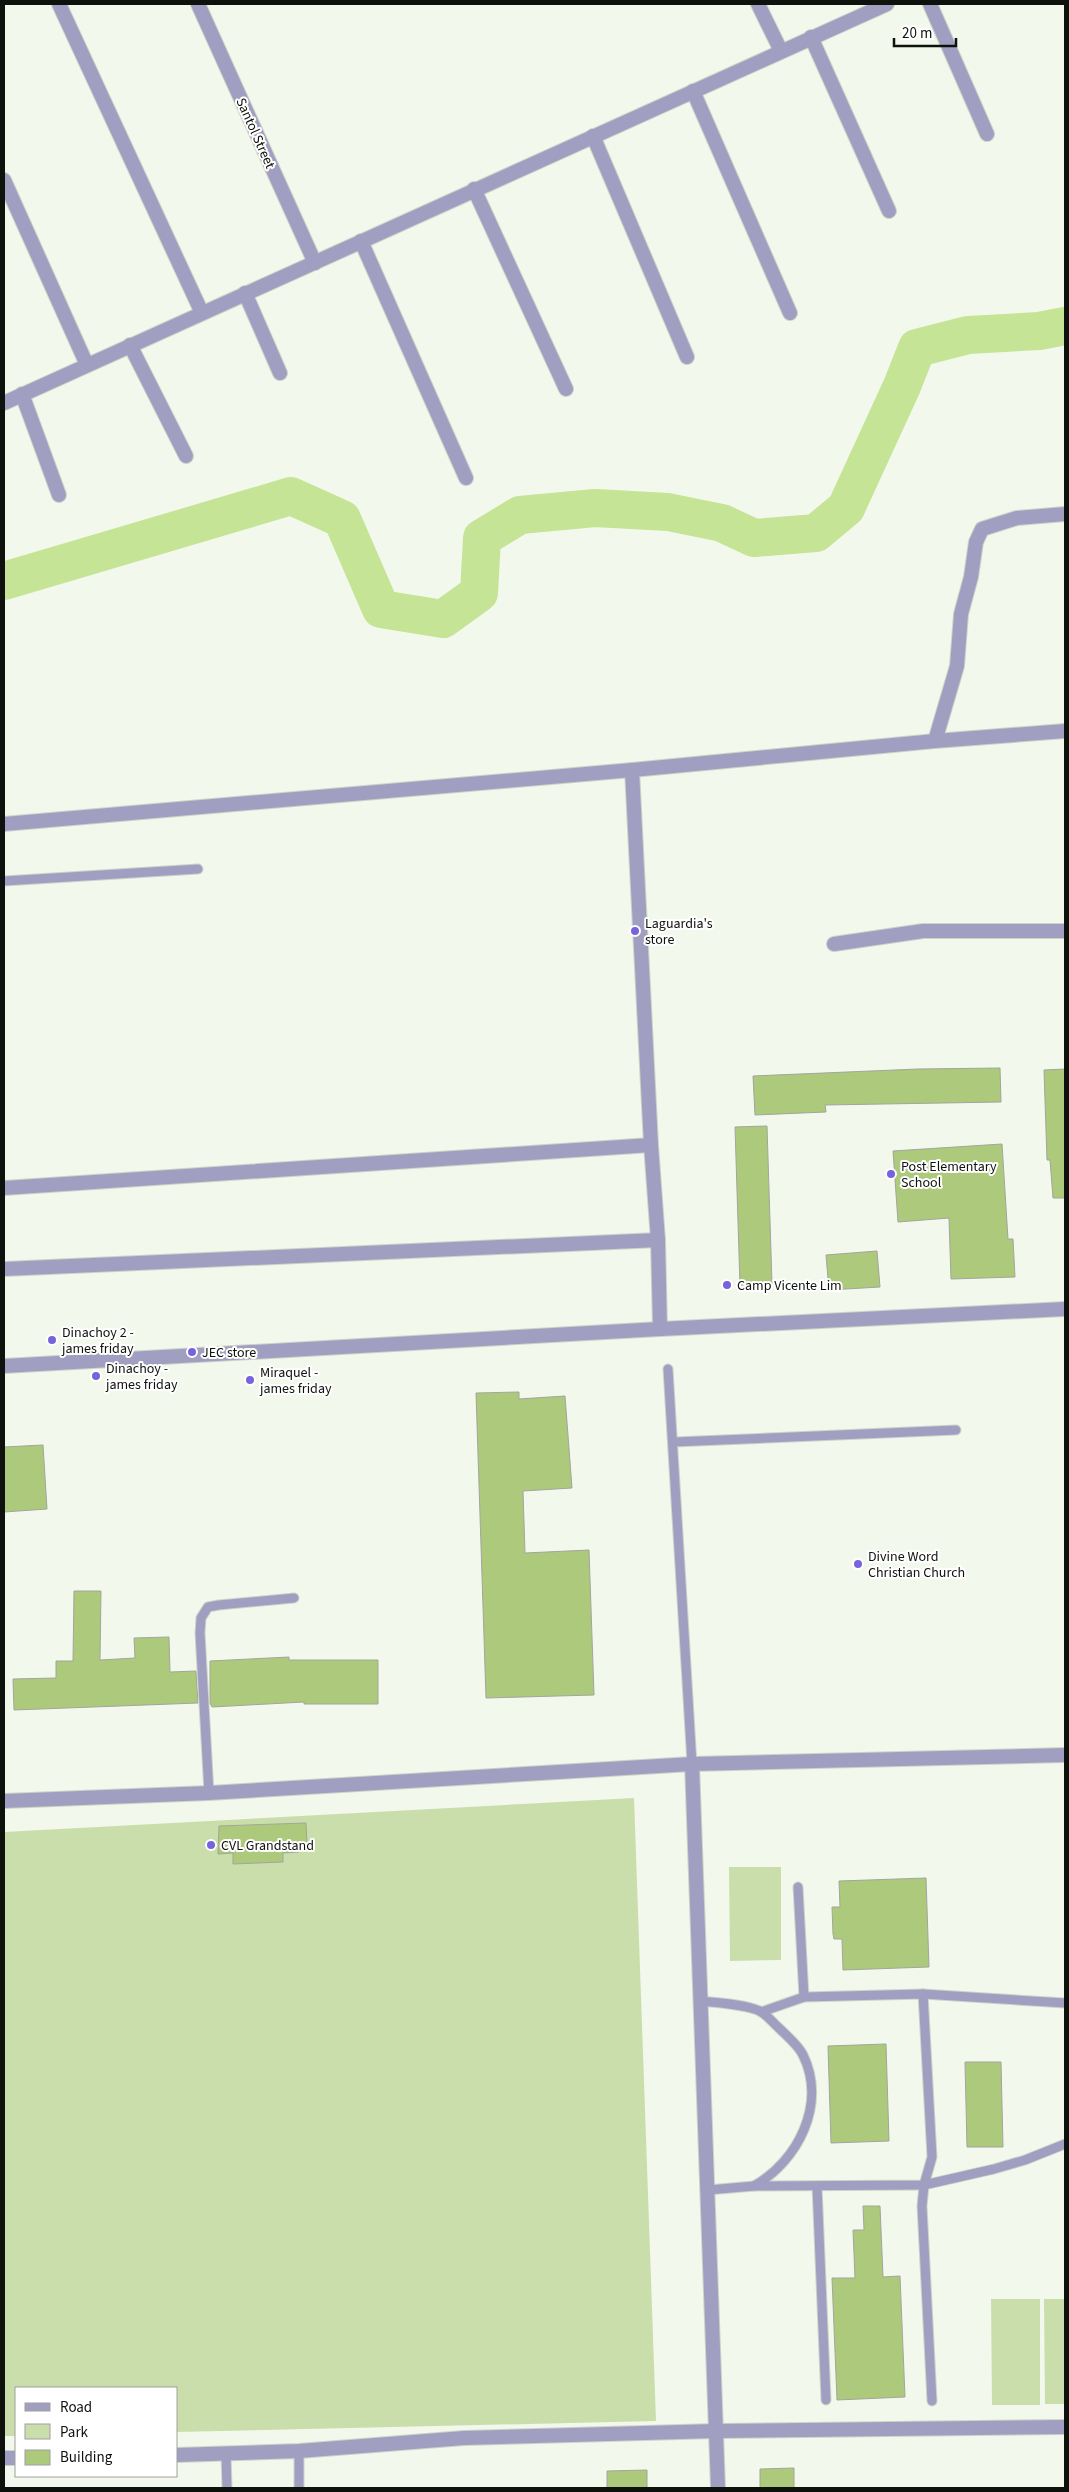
<svg xmlns="http://www.w3.org/2000/svg" width="1069" height="2492" font-family="'Source Sans 3',sans-serif">
  <style>
    .green { fill: #cadeac }
    .lines { fill: none; stroke-linecap: round; stroke-linejoin: round }
    .river { stroke: #c5e495; stroke-width: 38 }
    .building { fill: #acc97c; stroke: #a2a69c }
    .service-casing { stroke: #cfd3c9; stroke-width: 11 }
    .minor-casing { stroke: #cfd3c9; stroke-width: 16 }
    .service { stroke: #a09fc1; stroke-width: 9 }
    .minor { stroke: #a09fc1; stroke-width: 14 }
    .poi-dot { fill: #7663dd; stroke: #fff; stroke-width: 2 }
    .labels { text-anchor: middle; stroke-width: 4; stroke-linejoin: round; paint-order: stroke }
    .street-label { font-size: 14px; fill: #0f110d; stroke: #fff }
    .poi-label { font-size: 14px; fill: #0f110d; stroke: #fff; text-anchor: start }
  </style>
  <rect width="100%" height="100%" fill="#f3f8ed"/>
  <g class="green">
    <path d="M634 1798 656 2421 176 2432V2388H16V2436H4V1832Z"/>
    <path d="M729 1867H781V1960L730 1961Z"/>
    <path d="M991 2299H1040V2405H992Z"/>
    <path d="M1044 2299H1065V2404H1045Z"/>
  </g>
  <g class="lines">
    <path class="river" d="M4 581 291 496 342 519 381 609 443 619 479 593 482 538 520 515 595 508 668 512 722 523 754 538 816 533 846 508 902 386 917 348 968 335 1039 331 1065 326"/>
  </g>
  <g class="building">
    <path d="M1000 1068 1001 1102 825 1105 826 1112 755 1115 753 1076 918 1069Z"/>
    <path d="M1065 1069V1198H1053L1050 1160H1047L1044 1070Z"/>
    <path d="M767 1126 772 1284 740 1285 735 1127Z"/>
    <path d="M1002 1144 1008 1239H1013L1015 1277 951 1279 949 1218 898 1222 893 1151Z"/>
    <path d="M877 1251 880 1287 829 1290 826 1255Z"/>
    <path d="M519 1392V1399L565 1396 572 1488 523 1491 525 1553 589 1550 594 1695 486 1698 476 1393Z"/>
    <path d="M43 1445 47 1509 4 1512V1447Z"/>
    <path d="M74 1591H101L100 1660 135 1658 134 1638 169 1637 170 1672 196 1671 198 1703 14 1710 13 1679 56 1678V1661H73Z"/>
    <path d="M289 1657V1660H378V1704H304V1702L212 1707 210 1703V1661Z"/>
    <path d="M306 1823 307 1843H299V1852L283 1853V1862L233 1864V1853L218 1854 219 1826Z"/>
    <path d="M926 1878 929 1967 843 1970 842 1939H834L833 1934 832 1907H840L839 1881Z"/>
    <path d="M886 2044 889 2141 831 2143 828 2046Z"/>
    <path d="M965 2062H1001L1003 2147H967Z"/>
    <path d="M863 2206H880L883 2277 900 2276 905 2397 837 2400 832 2278H855L853 2230H864Z"/>
    <path d="M794 2468V2488H760V2469Z"/>
    <path d="M647 2470V2488H607V2471Z"/>
  </g>
  <g class="lines">
    <defs>
      <g id="service">
        <path d="M4 881 198 869"/>
        <path d="M668 1369 692 1764"/>
        <path d="M674 1442 956 1430"/>
        <path d="M209 1793 200 1633 201 1618 208 1607 219 1605 294 1598"/>
        <path d="M798 1887 804 1997"/>
        <path d="M923 1994 932 2157 924 2185 922 2206 932 2401"/>
        <path d="M700 2001C719 2003 743 2004 760 2011 767 2015 774 2024 780 2029 788 2037 798 2045 803 2055 827 2104 798 2161 754 2186"/>
        <path d="M761 2012 804 1997 923 1994 1065 2003"/>
        <path d="M817 2186 826 2400"/>
        <path d="M708 2190 754 2186 924 2185 994 2169 1025 2160 1065 2144"/>
        <path d="M299 2451V2488"/>
        <path d="M226 2454 227 2488"/>
      </g>
      <g id="minor">
        <path d="M59 4 202 313"/>
        <path d="M198 4 315 263"/>
        <path d="M758 4 781 51"/>
        <path d="M930 4 987 134"/>
        <path d="M811 37 889 211"/>
        <path d="M693 91 790 313"/>
        <path d="M593 136 687 357"/>
        <path d="M4 180 87 365"/>
        <path d="M474 189 566 389"/>
        <path d="M361 241 466 478"/>
        <path d="M245 293 280 373"/>
        <path d="M130 345 186 456"/>
        <path d="M22 394 59 495"/>
        <path d="M4 403 887 4"/>
        <path d="M935 741 957 666 961 614 971 577 976 542 982 529 1017 518 1065 514"/>
        <path d="M632 770 651 1145 658 1240 660 1329"/>
        <path d="M4 824 632 770 935 741 1065 731"/>
        <path d="M834 944 923 931H1065"/>
        <path d="M4 1188 651 1145"/>
        <path d="M4 1269 658 1240"/>
        <path d="M4 1366 660 1329 1065 1309"/>
        <path d="M692 1764 718 2488"/>
        <path d="M4 1801 209 1793 692 1764 1065 1755"/>
        <path d="M176 2455 299 2451 464 2438 716 2431 1065 2427"/>
        <path d="M4 2458H16"/>
      </g>
    </defs>
    <use href="#service" class="service-casing"/>
    <use href="#minor" class="minor-casing"/>
    <use href="#service" class="service"/>
    <use href="#minor" class="minor"/>
  </g>
  <g class="poi-dot">
    <circle cx="635" cy="931" r="5"/>
    <circle cx="891" cy="1174" r="5"/>
    <circle cx="727" cy="1285" r="5"/>
    <circle cx="52" cy="1340" r="5"/>
    <circle cx="192" cy="1352" r="5"/>
    <circle cx="96" cy="1376" r="5"/>
    <circle cx="250" cy="1380" r="5"/>
    <circle cx="858" cy="1564" r="5"/>
    <circle cx="211" cy="1845" r="5"/>
  </g>
  <g class="labels">
    <g class="street-label">
      <text transform="translate(256 133) rotate(66)" y="5">Santol Street</text>
    </g>
    <g class="poi-label">
      <text x="645" y="928">Laguardia's<tspan x="645" dy="16">store</tspan></text>
      <text x="901" y="1171">Post Elementary<tspan x="901" dy="16">School</tspan></text>
      <text x="737" y="1290">Camp Vicente Lim</text>
      <text x="62" y="1337">Dinachoy 2 -<tspan x="62" dy="16">james friday</tspan></text>
      <text x="202" y="1357">JEC store</text>
      <text x="106" y="1373">Dinachoy -<tspan x="106" dy="16">james friday</tspan></text>
      <text x="260" y="1377">Miraquel -<tspan x="260" dy="16">james friday</tspan></text>
      <text x="868" y="1561">Divine Word<tspan x="868" dy="16">Christian Church</tspan></text>
      <text x="221" y="1850">CVL Grandstand</text>
    </g>
  </g>
  <rect width="1069" height="2492" fill="none" stroke="#0f110d" stroke-width="10"/>
  <rect x="15" y="2387" width="162" height="90" fill="#ffffff" stroke="#9fa09e"/>
  <rect x="25" y="2403" width="25" height="8" fill="#a09fc1" stroke="#9fa09e"/>
  <text x="60" y="2412" font-size="15" fill="#0f110d">Road</text>
  <rect x="25" y="2424" width="25" height="15" fill="#cadeac" stroke="#9fa09e"/>
  <text x="60" y="2437" font-size="15" fill="#0f110d">Park</text>
  <rect x="25" y="2450" width="25" height="15" fill="#acc97c" stroke="#9fa09e"/>
  <text x="60" y="2462" font-size="15" fill="#0f110d">Building</text>
  <path d="M894 38v8h62v-8" fill="none" stroke="#0f110d" stroke-width="2.5"/>
  <text x="902" y="38" font-size="15" fill="#0f110d" stroke="#ffffff" stroke-width="4" paint-order="stroke">20 m</text>
</svg>
